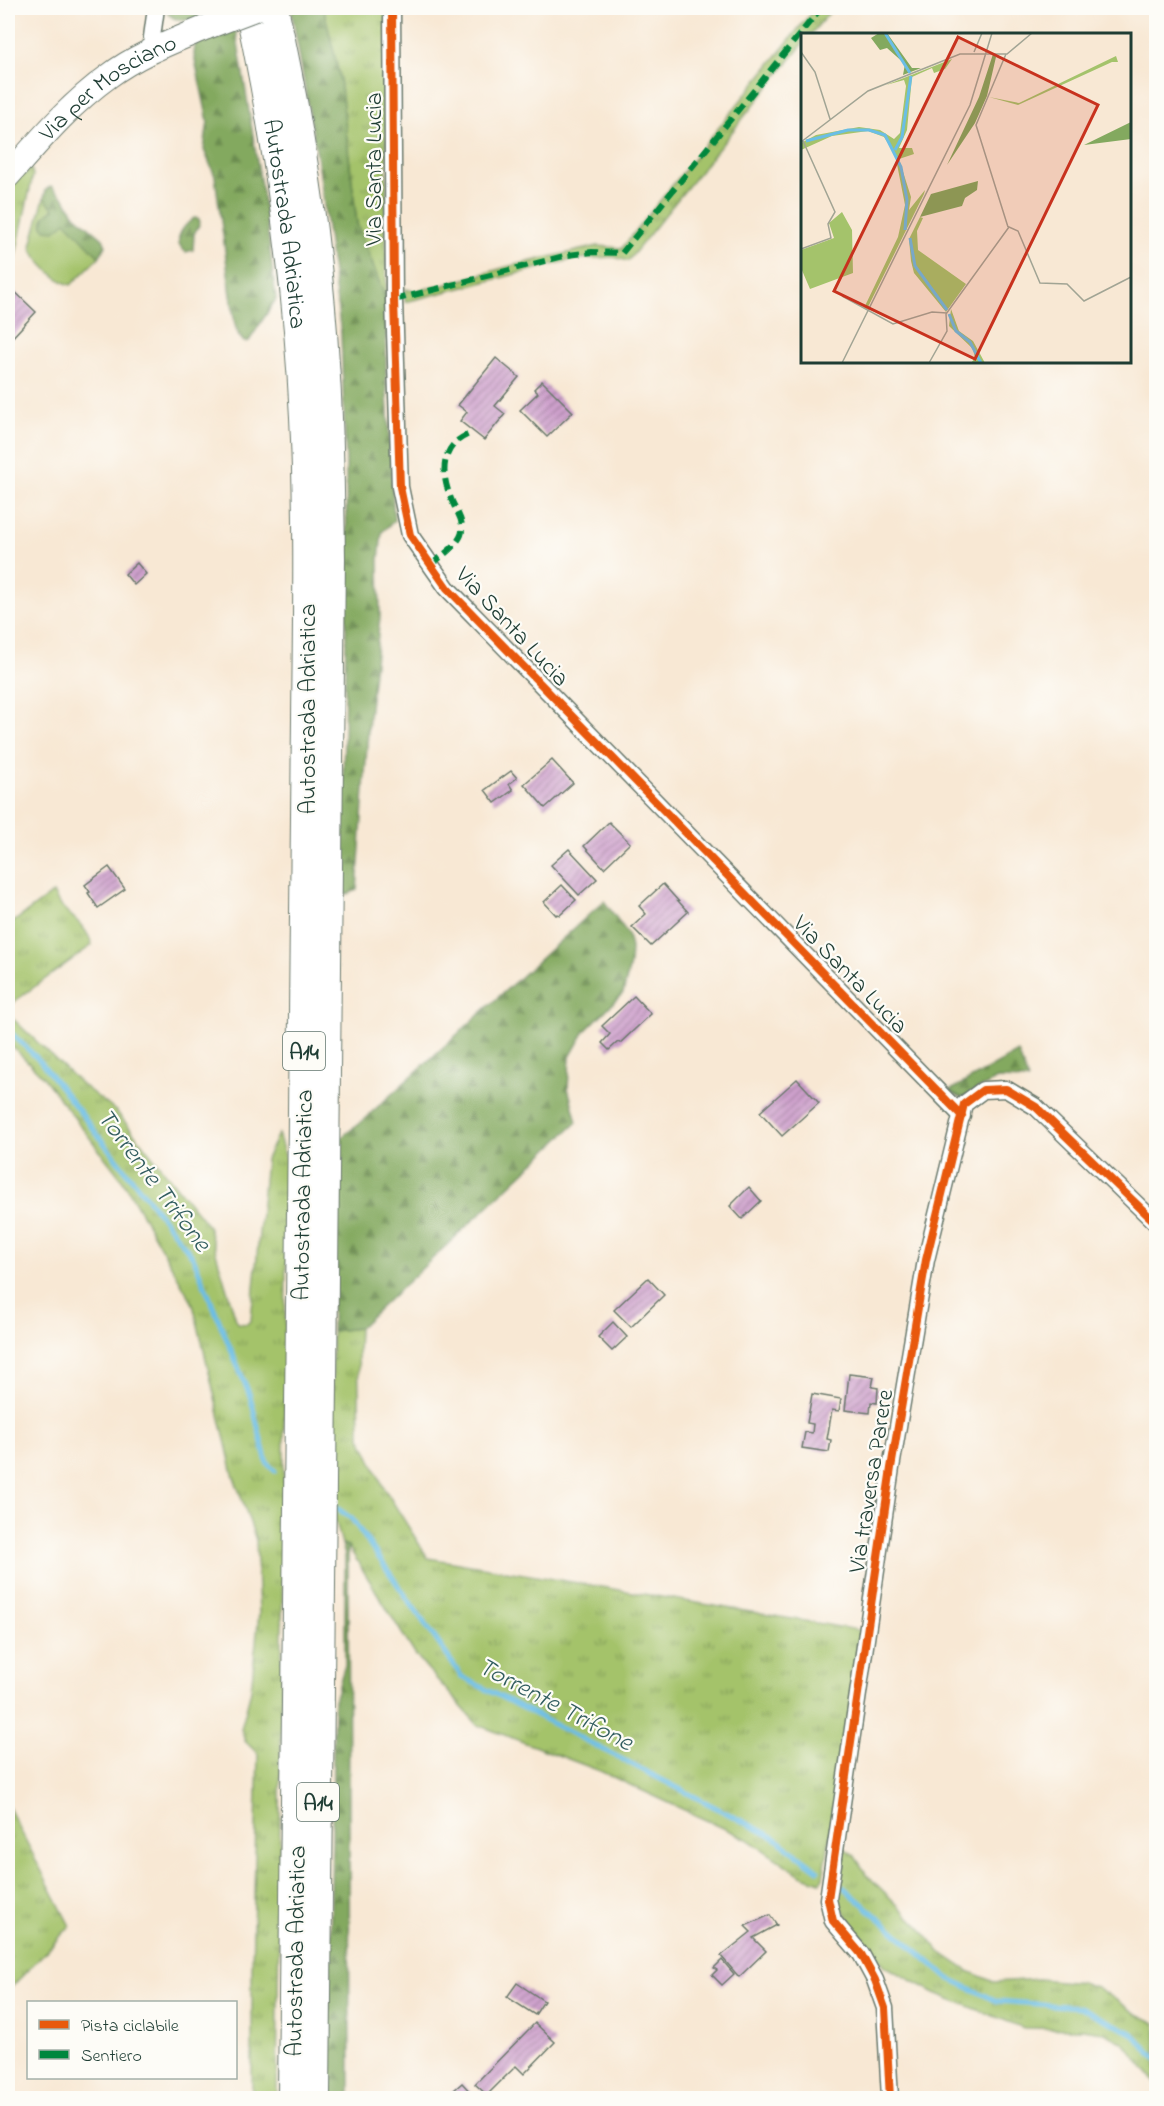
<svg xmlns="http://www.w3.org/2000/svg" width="1164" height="2106" font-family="'Indie Flower',sans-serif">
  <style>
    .grass { fill: url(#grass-tufts); stroke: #628050; stroke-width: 1.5 }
    .forest { fill: url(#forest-firs); stroke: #51734a; stroke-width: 1.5 }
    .garden { fill: #a4c36b; stroke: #628050; stroke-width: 1.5 }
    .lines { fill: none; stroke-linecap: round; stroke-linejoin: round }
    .stream { stroke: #6abee6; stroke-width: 5 }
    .building { fill: url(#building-hatch) }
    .minor-casing { stroke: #6b796c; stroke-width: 19 }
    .secondary-casing { stroke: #6b796c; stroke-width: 26 }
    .motorway-casing { stroke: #6b796c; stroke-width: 32 }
    .minor { stroke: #fff; stroke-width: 16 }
    .secondary { stroke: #fff; stroke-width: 24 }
    .motorway { stroke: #fff; stroke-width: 30 }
    .secondary-bridge-casing { stroke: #6b796c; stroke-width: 26; stroke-linecap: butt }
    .secondary-bridge { stroke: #fff; stroke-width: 24 }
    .quiet { stroke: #00873e; stroke-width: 6; stroke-dasharray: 12 6; stroke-linecap: butt }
    .cycleway-casing { stroke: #fdfcf7; stroke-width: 11 }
    .cycleway { stroke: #e8590c; stroke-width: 8 }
    .labels { text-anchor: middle; stroke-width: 4.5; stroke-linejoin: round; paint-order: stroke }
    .shield { fill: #fdfcf7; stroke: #62766e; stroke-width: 1.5 }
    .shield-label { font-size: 22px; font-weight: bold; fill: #1f3d34 }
    .street-label { font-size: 24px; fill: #1f3d34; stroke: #fdfcf7 }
    .water-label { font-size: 26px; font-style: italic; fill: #325d60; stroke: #fdfcf7 }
    .inset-river { fill: none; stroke: #6abee6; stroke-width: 3 }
    .inset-road { fill: none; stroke: #a1a494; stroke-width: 1.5 }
    .view { fill: #c8321e; fill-opacity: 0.15; stroke: #c8321e; stroke-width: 3 }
    .inset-edge { fill: none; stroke: #1f3d34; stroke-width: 3 }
  </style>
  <defs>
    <pattern id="grass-tufts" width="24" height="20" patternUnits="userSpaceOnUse" patternTransform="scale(1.5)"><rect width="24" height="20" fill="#a4c36b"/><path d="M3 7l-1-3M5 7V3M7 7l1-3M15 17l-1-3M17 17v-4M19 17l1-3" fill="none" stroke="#85a059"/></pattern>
    <pattern id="forest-firs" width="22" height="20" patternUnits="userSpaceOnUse" patternTransform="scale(1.5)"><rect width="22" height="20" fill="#83a95f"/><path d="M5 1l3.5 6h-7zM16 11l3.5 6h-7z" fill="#6b8b4f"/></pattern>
    <pattern id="building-hatch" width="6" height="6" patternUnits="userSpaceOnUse" patternTransform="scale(1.5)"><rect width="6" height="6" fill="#cea0cc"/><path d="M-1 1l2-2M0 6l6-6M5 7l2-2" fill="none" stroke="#a784a6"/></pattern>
  </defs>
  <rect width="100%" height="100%" fill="#fdfcf7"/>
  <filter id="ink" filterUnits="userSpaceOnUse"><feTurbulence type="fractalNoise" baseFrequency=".0167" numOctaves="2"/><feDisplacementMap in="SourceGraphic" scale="12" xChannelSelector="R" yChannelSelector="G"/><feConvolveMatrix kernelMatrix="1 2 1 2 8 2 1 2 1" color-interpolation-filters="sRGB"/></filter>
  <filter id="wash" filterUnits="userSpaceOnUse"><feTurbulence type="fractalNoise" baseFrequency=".008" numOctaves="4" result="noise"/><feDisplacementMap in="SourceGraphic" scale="24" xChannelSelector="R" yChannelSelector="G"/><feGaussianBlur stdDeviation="1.35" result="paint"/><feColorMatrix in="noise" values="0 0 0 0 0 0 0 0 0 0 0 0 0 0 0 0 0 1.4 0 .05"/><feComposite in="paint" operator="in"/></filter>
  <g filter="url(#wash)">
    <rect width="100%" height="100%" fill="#f8e8d4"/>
    <g class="grass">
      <path d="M322 8H387L386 300 357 224 345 124Z"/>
      <path d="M815 8H833L811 34H802V45L628 261 614 257 575 259 405 302V289L414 291 440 286 510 266 598 246 622 248Z"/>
      <path d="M30 165 33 175 15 258 8 267V184Z"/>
      <path d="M53 893C63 916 84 918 92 945L8 1006V926Z"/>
      <path d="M8 1014 80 1083 117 1112 208 1226 237 1323 247 1324 251 1320 266 1159 278 1134 287 1162 277 2098H252V1968L258 1754 245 1741 241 1729 251 1690 259 1613 256 1540 233 1474 193 1304 123 1181 43 1077 8 1042Z"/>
      <path d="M359 1328 358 1351 360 1436 384 1488 428 1558 864 1631 823 1878 820 1882 801 1875 747 1839 600 1771 478 1725 416 1656 348 1546 342 1544 334 1515 332 1331Z"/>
      <path d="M8 1806 70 1926 8 1991Z"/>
      <path d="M843 1847 854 1855 867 1875 921 1928 940 1952 968 1971 994 1982 1039 1979 1082 1983 1097 1987 1137 2014 1156 2023V2083L1124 2043 1103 2032 1083 2029 1024 2028 935 1993 885 1966 851 1922 840 1905 836 1889Z"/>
    </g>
    <g class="forest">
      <path d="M166 8H235C219 13 172 33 166 8Z"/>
      <path d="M291 8H322L324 10 340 79 357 224 386 300V375L394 521 382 532 379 560 380 617 369 717 357 890 348 894 341 893 347 579 346 464 341 334 319 167Z"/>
      <path d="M235 24 265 210 276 299 249 341 244 342 239 336 235 325 215 176 204 150 208 121 194 55 195 45 200 40Z"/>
      <path d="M51 186 64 198 75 215 103 239 106 246 99 257 66 223 55 231 45 230 42 226 45 216 54 209 44 198 46 190Z"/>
      <path d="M194 218 199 219 200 223 194 234 193 250 186 252C171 241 182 227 194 218Z"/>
      <path d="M604 901 628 934 631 948 630 965 623 993 585 1031 570 1057 568 1088 577 1122 359 1328 332 1331 334 1143 361 1122Z"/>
      <path d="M1018 1052 1028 1080 997 1079 962 1098 949 1091Z"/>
      <path d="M342 1544 348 1546 350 2098H328L334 1700 345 1665V1556Z"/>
    </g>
    <path class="garden" d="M44 198 54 209C46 214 38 221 45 230L55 231 66 222 99 257 71 285C58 282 33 259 31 246Z"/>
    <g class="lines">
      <g class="stream">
        <path d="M8 1030 40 1061 193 1257 250 1396 267 1463 275 1471"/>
        <path d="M334 1506 352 1519 462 1677 775 1838 818 1870"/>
        <path d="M843 1887 948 1978 997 2001 1080 2007 1132 2033 1156 2058"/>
      </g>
    </g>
    <g id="blocks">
      <g class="building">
        <path d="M8 285 36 312 8 342Z"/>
        <path d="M496 358 519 377 495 406 505 414 484 440 460 421 467 412 458 405Z"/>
        <path d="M542 381 573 412 547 437 520 410 538 393 534 389Z"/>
        <path d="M137 563 146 574 134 585 125 574Z"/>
        <path d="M552 760 573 783 545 808 524 784Z"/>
        <path d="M511 771 517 778 509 784 513 790 495 803 485 790Z"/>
        <path d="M609 822 630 843 604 868 584 846Z"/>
        <path d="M569 849 597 879 579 895 551 865Z"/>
        <path d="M109 867 125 889 98 908 88 893 90 892 85 885Z"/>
        <path d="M663 884 688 912 651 946 632 927 646 914 639 906Z"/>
        <path d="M562 885 576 900 560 915 558 914 556 915 544 902Z"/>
        <path d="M634 996 651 1014 620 1043 618 1042 609 1050 602 1043 610 1034 602 1026Z"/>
        <path d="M797 1079 819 1103 782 1136 760 1112Z"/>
        <path d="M749 1187 761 1201 742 1219 730 1206Z"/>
        <path d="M648 1278 664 1295 631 1327 614 1310Z"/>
        <path d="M613 1322 627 1337 612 1351 598 1337Z"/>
        <path d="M849 1374 874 1377 872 1387 878 1388 877 1403 871 1402 870 1413 845 1410Z"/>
        <path d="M812 1394 841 1399 839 1411 832 1410 827 1439 831 1440 829 1452 802 1448 805 1432 812 1433 813 1424 807 1423Z"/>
        <path d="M770 1915 777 1925 753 1938 766 1951 739 1977 721 1956 751 1932 745 1926Z"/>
        <path d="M722 1960 734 1974 722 1985 712 1975 717 1970 714 1968Z"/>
        <path d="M517 1983 544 2001 535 2015 507 1997Z"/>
        <path d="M535 2023 555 2042 524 2074 516 2066 487 2095 475 2084Z"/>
        <path d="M462 2083 476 2098H445Z"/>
      </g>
    </g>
  </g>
  <g filter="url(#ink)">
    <use href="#blocks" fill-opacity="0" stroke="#6b796c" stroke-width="1.5"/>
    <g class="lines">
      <defs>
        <g id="minor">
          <path d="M392 8 394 300 400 487 410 535 447 588 962 1116"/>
          <path d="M155 49 152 37 156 8"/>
          <path d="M890 2098 885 2008 875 1980 861 1954 833 1921 828 1899 891 1468 926 1260 964 1104 983 1090 1006 1089 1036 1107 1156 1223"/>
        </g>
        <g id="secondary">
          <path id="s1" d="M8 176C39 141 70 104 109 76 138 54 174 41 207 27"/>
        </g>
        <g id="motorway">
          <path id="s2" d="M250 8C279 143 298 279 305 417 310 517 308 618 307 718L293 2098"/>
          <path d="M273 8C299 124 317 243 324 363 329 428 329 493 330 558L315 2098"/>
        </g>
      </defs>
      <use href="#minor" class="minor-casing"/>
      <use href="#secondary" class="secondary-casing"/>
      <use href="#motorway" class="motorway-casing"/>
      <use href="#minor" class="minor"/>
      <use href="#secondary" class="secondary"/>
      <use href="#motorway" class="motorway"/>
      <defs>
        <path id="secondary-bridge" d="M207 27 257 8"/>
      </defs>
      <use href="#secondary-bridge" class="secondary-bridge-casing"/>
      <use href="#secondary-bridge" class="secondary-bridge"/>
      <g class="quiet">
        <path d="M394 300 568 255 592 252 622 253 821 8"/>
        <path d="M431 565C440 557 456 547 461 535 466 521 454 509 450 496 440 471 442 445 469 434"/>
      </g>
      <defs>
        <g id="cycleway">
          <path d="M392 8 394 300 400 487 410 535 447 588 962 1116"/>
          <path d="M890 2098 885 2008 875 1980 861 1954 833 1921 828 1899 891 1468 926 1260 964 1104 983 1090 1006 1089 1036 1107 1156 1223"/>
        </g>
      </defs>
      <use href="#cycleway" class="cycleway-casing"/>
      <use href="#cycleway" class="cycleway"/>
    </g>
  </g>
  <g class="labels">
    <g class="shield">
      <rect x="283" y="1032" width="42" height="38" rx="4.5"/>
      <rect x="297" y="1783" width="42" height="38" rx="4.5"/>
    </g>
    <g class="shield-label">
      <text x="304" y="1059">A14</text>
      <text x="318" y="1810">A14</text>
    </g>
    <g class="street-label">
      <text dy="8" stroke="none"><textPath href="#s1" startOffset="135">Via per Mosciano</textPath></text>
      <text transform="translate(373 169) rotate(-90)" y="8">Via Santa Lucia</text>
      <text dy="8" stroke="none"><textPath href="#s2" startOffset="219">Autostrada Adriatica</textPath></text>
      <text transform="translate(513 626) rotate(47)" y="8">Via Santa Lucia</text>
      <text transform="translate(307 709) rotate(-90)" y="8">Autostrada Adriatica</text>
      <text transform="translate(851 974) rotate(46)" y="8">Via Santa Lucia</text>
      <text transform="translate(302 1195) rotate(-89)" y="8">Autostrada Adriatica</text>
      <text transform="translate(870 1481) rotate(-81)" y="8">Via traversa Parere</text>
      <text transform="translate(295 1951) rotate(-89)" y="8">Autostrada Adriatica</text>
    </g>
    <g class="water-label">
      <text transform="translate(155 1179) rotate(53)" y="9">Torrente Trifone</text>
      <text transform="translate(556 1703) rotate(28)" y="9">Torrente Trifone</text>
    </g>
  </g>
  <g transform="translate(801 33)">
    <rect width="330" height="330" fill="#f8e8d4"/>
    <path d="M315 23 317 29H311L217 72 188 64 218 70ZM151 26 144 36 133 40 131 35 111 44 106 97 98 115H111L113 121 98 126 110 164 108 177 124 157 123 161 66 276 63 275 97 204 104 172 94 121 83 104 67 98 31 103 0 117V110L15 102 58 94 79 97 93 106 99 100 105 53 103 47 85 52ZM41 179 51 197 52 240 9 256 0 235V217L33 205 28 190ZM119 184 122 185 116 198 117 217 165 251 145 279 113 240 110 228 108 206ZM150 276 158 298 172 308 184 330H170L174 325 172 316 148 293Z" fill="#a4c36b"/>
    <path d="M78 0H86L111 35H120L102 42 104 31 86 15 79 17 70 5ZM192 21 195 24 186 63 174 90 146 132 178 64ZM330 89V106L283 112ZM177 148 176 157 164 165 161 173 119 184 130 161Z" fill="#83a95f"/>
    <path class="inset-river" d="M84 0 109 40M5 108 47 97H68L84 102 100 134 106 167 104 197M94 117 101 104 110 43M109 205 114 233 146 277M148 281 155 298 169 309 180 330"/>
    <path class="inset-road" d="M0 19 14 39 29 86M173 19 181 0M205 21 175 92 207 194M0 109 67 58 159 21H206L231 0M0 216 30 205 27 191 34 179 2 108M41 263 92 291 131 279 146 280M41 330 169 72 191 0M128 330 146 298 145 281 208 194 217 198 239 250 266 251 283 268 330 244"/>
    <path class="view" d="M157 4 297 72 174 326 33 258Z"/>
    <rect width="330" height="330" class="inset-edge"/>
  </g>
  <rect width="1164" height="2106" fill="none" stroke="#fdfcf7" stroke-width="30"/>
  <rect x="27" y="2001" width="210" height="78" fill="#fdfcf7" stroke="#a4b0a9" stroke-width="1.5"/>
  <rect x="39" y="2020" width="30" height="9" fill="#e8590c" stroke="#a4b0a9" stroke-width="1.5"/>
  <text x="81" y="2031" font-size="18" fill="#1f3d34">Pista ciclabile</text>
  <rect x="39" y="2050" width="30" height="9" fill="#00873e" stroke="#a4b0a9" stroke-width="1.5"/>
  <text x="81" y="2061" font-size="18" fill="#1f3d34">Sentiero</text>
</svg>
